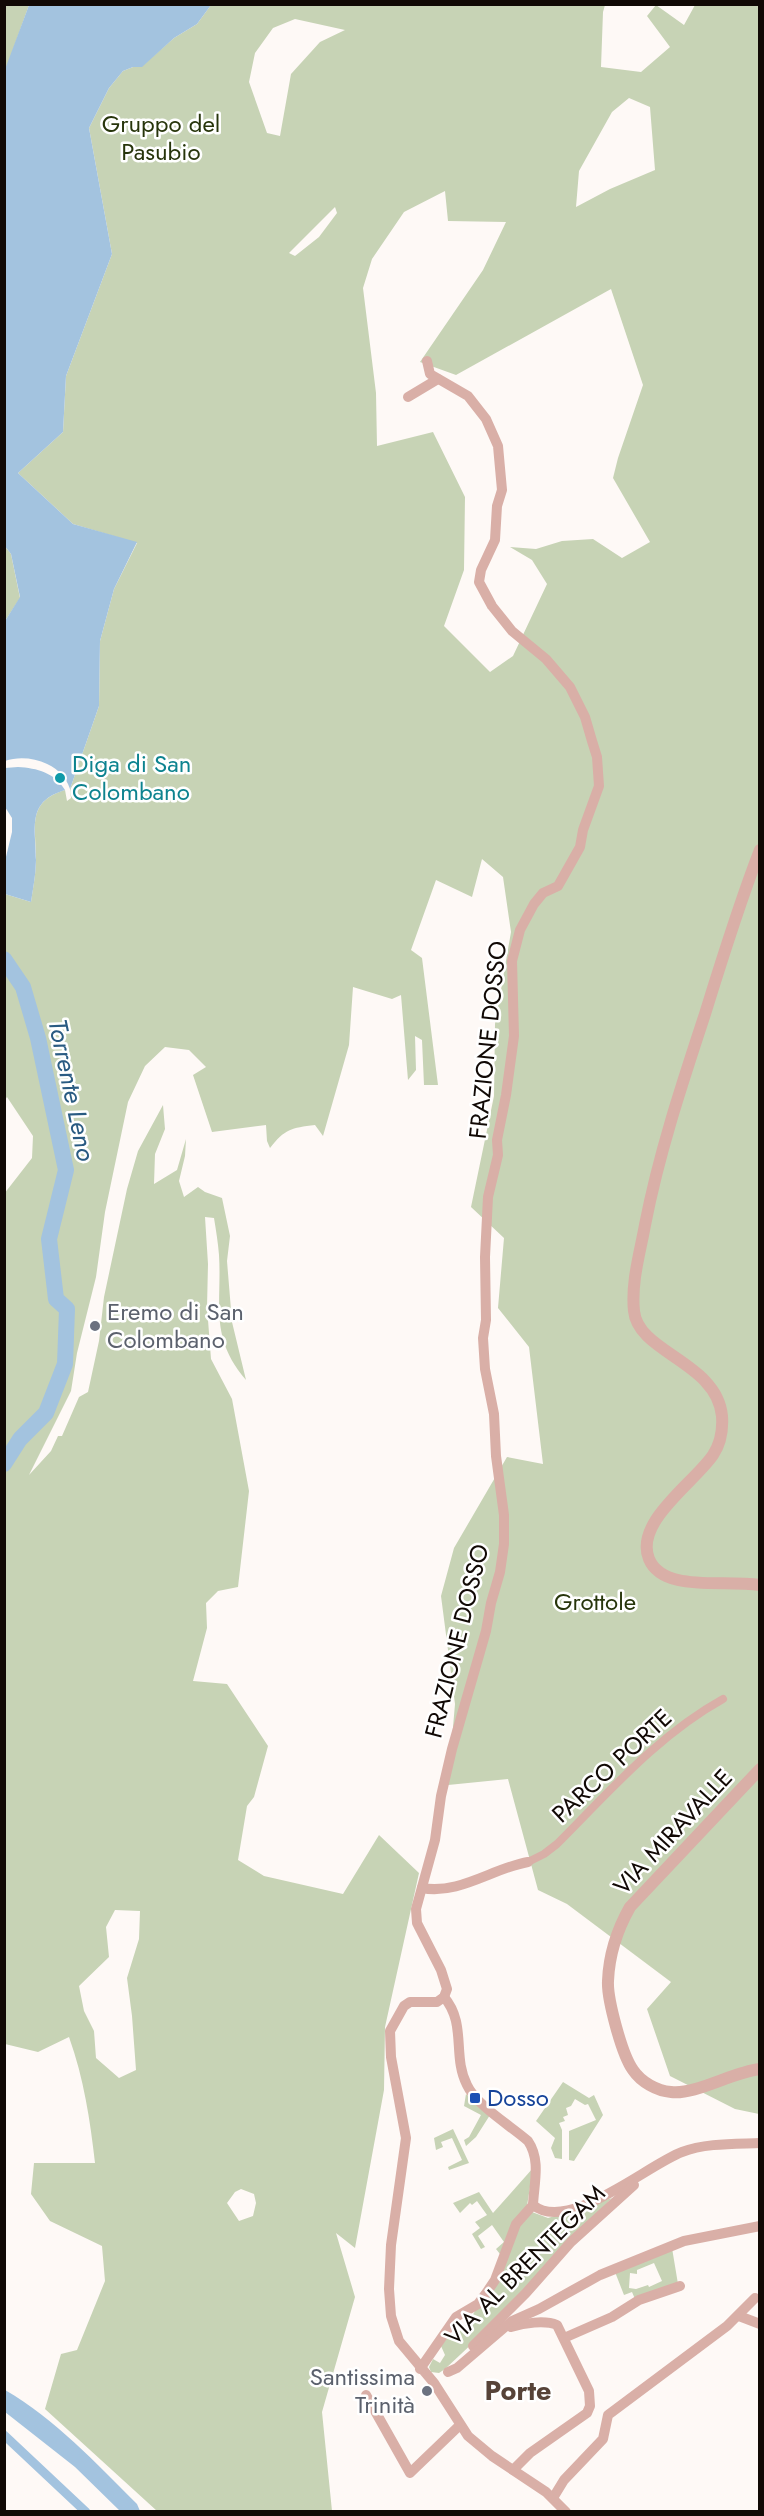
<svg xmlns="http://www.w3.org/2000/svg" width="764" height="2516" font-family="Jost,sans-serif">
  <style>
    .green { fill: #c7d3b5; fill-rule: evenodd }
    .water { fill: #a3c3df }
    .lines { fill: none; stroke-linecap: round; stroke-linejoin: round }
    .canal { stroke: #a3c3df; stroke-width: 9 }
    .river { stroke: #a3c3df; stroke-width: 16 }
    .pedestrian { stroke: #d9afa7; stroke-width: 8 }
    .minor { stroke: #d9afa7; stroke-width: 10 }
    .tertiary { stroke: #d9afa7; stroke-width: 12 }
    .culture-dot { fill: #0f9aa8; stroke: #fff; stroke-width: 2 }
    .worship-dot { fill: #6b7280; stroke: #fff; stroke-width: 2 }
    .transit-dot { fill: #1a4fb4; stroke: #fff; stroke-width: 2 }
    .labels { text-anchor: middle; stroke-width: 5; stroke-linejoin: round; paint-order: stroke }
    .park-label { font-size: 24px; fill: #27350b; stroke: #fff }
    .culture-label { font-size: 24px; fill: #0d838f; stroke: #fff; text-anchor: start }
    .street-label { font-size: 24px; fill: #110905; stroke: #fff }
    .worship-label { font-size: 24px; fill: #5b616d; stroke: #fff; text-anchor: start }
    .transit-label { font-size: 24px; fill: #164399; stroke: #fff; text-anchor: start }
    .water-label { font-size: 26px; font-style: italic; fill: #2a5b82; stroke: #fff }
    .quarter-label { font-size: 27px; font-weight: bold; fill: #574338; stroke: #fff }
  </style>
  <rect width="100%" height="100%" fill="#fef9f6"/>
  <g class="green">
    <path d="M5 5H29L5 72Z"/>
    <path d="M211 5H605L603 12 601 67 641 72 670 47 647 16 656 5 684 25 695 5H759V2114L735 2109 670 2076 647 2009 671 1982 567 1904 538 1890 508 1779 448 1785 455 1704 441 1596 454 1548 507 1457 543 1464 529 1347 498 1308 504 1238 471 1207 494 1096 495 1024 511 932 503 877 482 859 472 897 436 880 411 950 422 958 438 1085H424L422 1040 415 1036 416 1070 408 1080 401 995 392 999 353 987 349 1045 323 1136 315 1125C291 1128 285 1129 270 1148L267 1141 266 1125 212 1132 193 1075 206 1067 189 1050 165 1047 145 1066 128 1102 105 1212 96 1277 77 1353 71 1391 29 1475 51 1451 58 1436H62L79 1397 88 1392 99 1341 104 1297 127 1189 138 1151 163 1105 165 1129 155 1154 154 1184 177 1170 186 1139 185 1156 179 1181 184 1197 198 1187 205 1192 222 1198 230 1236 227 1261 232 1322 246 1380C209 1337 222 1305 219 1255 218 1243 216 1230 214 1218L205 1217 208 1264 207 1307 211 1359 232 1399 249 1491 238 1587 218 1591 206 1603 207 1628 193 1681 227 1684 268 1746 254 1797 247 1806 238 1860 264 1876 343 1894 379 1835 419 1873 385 2027 384 2090 355 2248 336 2233 355 2297 322 2412 332 2511H157L45 2409 61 2354 77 2350 105 2281 102 2246 50 2221 31 2194 34 2163H95C90 2120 84 2079 69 2037L38 2052 5 2044 4 1194 32 1158 33 1136 7 1097 5 1100V894L31 902C33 888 36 873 36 860 36 827 26 802 65 790L67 801 71 798 70 789 99 706 100 641 114 589 137 543 73 524 18 473 63 432 66 376 112 254 89 128 109 88 123 71 133 67 142 66 174 38 197 24ZM295 19 345 30 320 42 291 74 280 136 267 133 249 82 255 53 273 28ZM629 98 650 107 655 170 610 189 576 207 579 171 612 112ZM445 191 448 221 506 222 483 270 420 362 456 375 611 289 643 385 618 458 613 478 650 542 622 558 593 539 562 541 536 549 510 547 532 560 547 584 513 656 490 672 444 626 464 570 465 497 433 432 377 446 376 393 363 288 372 259 404 212ZM335 207 337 213 319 237 295 256 289 253ZM115 1910 140 1911 139 1939 127 1978 132 2016 136 2070 119 2078 96 2058 94 2031 84 2011 79 1986 109 1957 106 1927ZM241 2189 254 2194 256 2203 253 2216 239 2221 227 2203 235 2192Z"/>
    <path d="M4 545 11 554 20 598 5 621Z"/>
    <path d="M563 2082 589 2098 594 2095 603 2115 574 2161 569 2160V2131L596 2120 588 2104 585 2105 575 2099 571 2106 566 2108 568 2115 563 2117 565 2121 559 2123 562 2130V2159L555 2158 551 2148 555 2138 536 2121Z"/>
    <path d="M466 2094 490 2115 476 2137 466 2146 464 2140 469 2137 481 2115 464 2106Z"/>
    <path d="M453 2129 469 2163 449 2170 448 2167 462 2160 452 2138 441 2142 443 2147 436 2150 434 2138Z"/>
    <path d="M533 2168 527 2206 500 2254 496 2249 504 2242 492 2225 478 2236 485 2247 481 2249 472 2234 480 2228 475 2222 487 2215 477 2201 472 2205 470 2203 460 2213 453 2203 479 2192 493 2213Z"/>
    <path d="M612 2198 477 2339 445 2369 439 2373 431 2372 429 2367 433 2359 440 2363 445 2355 441 2346 447 2338C470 2338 506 2250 517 2230 521 2223 527 2218 532 2212L548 2218Z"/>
    <path d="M672 2248 678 2284 635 2299 632 2292 624 2295 615 2272ZM654 2263 662 2281 649 2287 648 2285 636 2289 629 2288 630 2273 637 2274V2270Z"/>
  </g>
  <g class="water">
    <path d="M29 5H211L197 24 174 38 142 67H133L123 71 109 88 89 128 112 254 66 376 63 432 18 473 73 524 137 542 114 589 100 641 99 706 70 789C62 763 28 753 5 761V621L20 597 11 554 4 545V72Z"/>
    <path d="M18 767C37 768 55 773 65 790 26 802 36 827 36 860 36 874 33 888 31 902L5 894V861L12 832V818L5 807V768Z"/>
    <path d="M5 2390C55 2419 96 2463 137 2504L140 2511H120L75 2467 5 2412Z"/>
  </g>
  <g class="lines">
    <path class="canal" d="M4 2435 86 2512"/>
    <path class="river" d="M4 959 23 987 38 1038 66 1170 49 1239 56 1299 67 1309 65 1364 46 1413 20 1439 4 1464"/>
    <path class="pedestrian" d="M528 1862 544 1854 557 1844C609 1792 658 1735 723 1699"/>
    <g class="minor">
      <path d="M427 361 430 374 468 396 486 419 498 446 502 490 497 506 495 540 481 570 479 582 492 606 512 631 546 659 570 687 585 717 592 741 597 757 599 786 583 830 580 847 558 886 543 893 534 904 520 930 512 961 514 1036 506 1095 497 1140 498 1155 488 1197 485 1257 486 1320 483 1338 485 1369 494 1414 496 1456 504 1515V1544L500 1572 491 1603 486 1631 452 1749 441 1796 435 1840 416 1909 417 1923 441 1970 447 1989 444 1997 437 2002H410L404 2006 390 2031 391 2057 406 2138 391 2245 389 2289 391 2316 399 2341 434 2383 468 2436 492 2456 546 2492 566 2512"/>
      <path d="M408 397 438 379"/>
      <path d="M422 1888C459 1895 493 1868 528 1862"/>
      <path d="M444 1997C467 2024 452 2056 467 2085 476 2105 511 2126 528 2141 541 2160 534 2183 533 2205 568 2234 647 2165 682 2152 705 2143 735 2144 760 2143"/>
      <path d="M739 2316 760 2324"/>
      <path d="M511 2327C524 2323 545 2320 557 2325L589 2391 590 2406 587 2413 530 2453 513 2470"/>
      <path d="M564 2338 612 2317 639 2300 680 2286"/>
      <path d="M473 2346 526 2293 571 2242 634 2185"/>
      <path d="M420 2369 456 2317 478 2304 487 2292 495 2280 516 2224 533 2205"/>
      <path d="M448 2372 457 2368 512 2321 539 2309 600 2275 684 2241 760 2226"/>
      <path d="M366 2395 410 2473 460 2425"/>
      <path d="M553 2498 564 2480 603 2439 608 2415 727 2326 755 2298"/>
    </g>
    <g class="tertiary">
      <path d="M760 850C739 904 722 959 705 1014 682 1084 659 1153 645 1225 640 1253 631 1282 634 1311 638 1353 717 1362 722 1416 723 1430 721 1443 713 1455 694 1483 634 1522 649 1559 654 1571 665 1577 678 1580 704 1586 733 1581 760 1585"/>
      <path d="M760 1769 630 1907C617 1930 609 1955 608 1981 607 1999 622 2055 633 2070 641 2082 657 2091 671 2092 696 2095 732 2072 760 2069"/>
    </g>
  </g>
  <circle class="culture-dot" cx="60" cy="778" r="6"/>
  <g class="worship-dot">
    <circle cx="95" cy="1326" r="6"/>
    <circle cx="427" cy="2391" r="6"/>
  </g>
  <rect class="transit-dot" x="469" y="2092" width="12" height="12" rx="3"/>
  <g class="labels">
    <g class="park-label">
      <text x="161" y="132">Gruppo del<tspan x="161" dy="28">Pasubio</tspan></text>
      <text x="595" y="1610">Grottole</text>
    </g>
    <g class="culture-label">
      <text x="72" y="772">Diga di San<tspan x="72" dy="28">Colombano</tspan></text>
    </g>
    <g class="street-label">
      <text transform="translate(488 1040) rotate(-84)" y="8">FRAZIONE DOSSO</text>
      <text transform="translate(457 1641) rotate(-76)" y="8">FRAZIONE DOSSO</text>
      <text transform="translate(612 1766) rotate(-43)" y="8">PARCO PORTE</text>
      <text transform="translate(673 1832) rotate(-47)" y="8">VIA MIRAVALLE</text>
      <text transform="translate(525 2265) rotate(-45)" y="8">VIA AL BRENTEGAM</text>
    </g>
    <g class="worship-label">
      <text x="107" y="1320">Eremo di San<tspan x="107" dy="28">Colombano</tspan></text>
      <text x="415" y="2385" text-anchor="end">Santissima<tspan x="415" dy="28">Trinità</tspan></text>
    </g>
    <g class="transit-label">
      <text x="487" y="2106">Dosso</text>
    </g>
    <g class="water-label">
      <text transform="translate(72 1090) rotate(78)" y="9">Torrente Leno</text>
    </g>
    <g class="quarter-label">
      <text x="518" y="2400">Porte</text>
    </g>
  </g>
  <rect width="764" height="2516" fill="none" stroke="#110905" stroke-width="12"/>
</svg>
